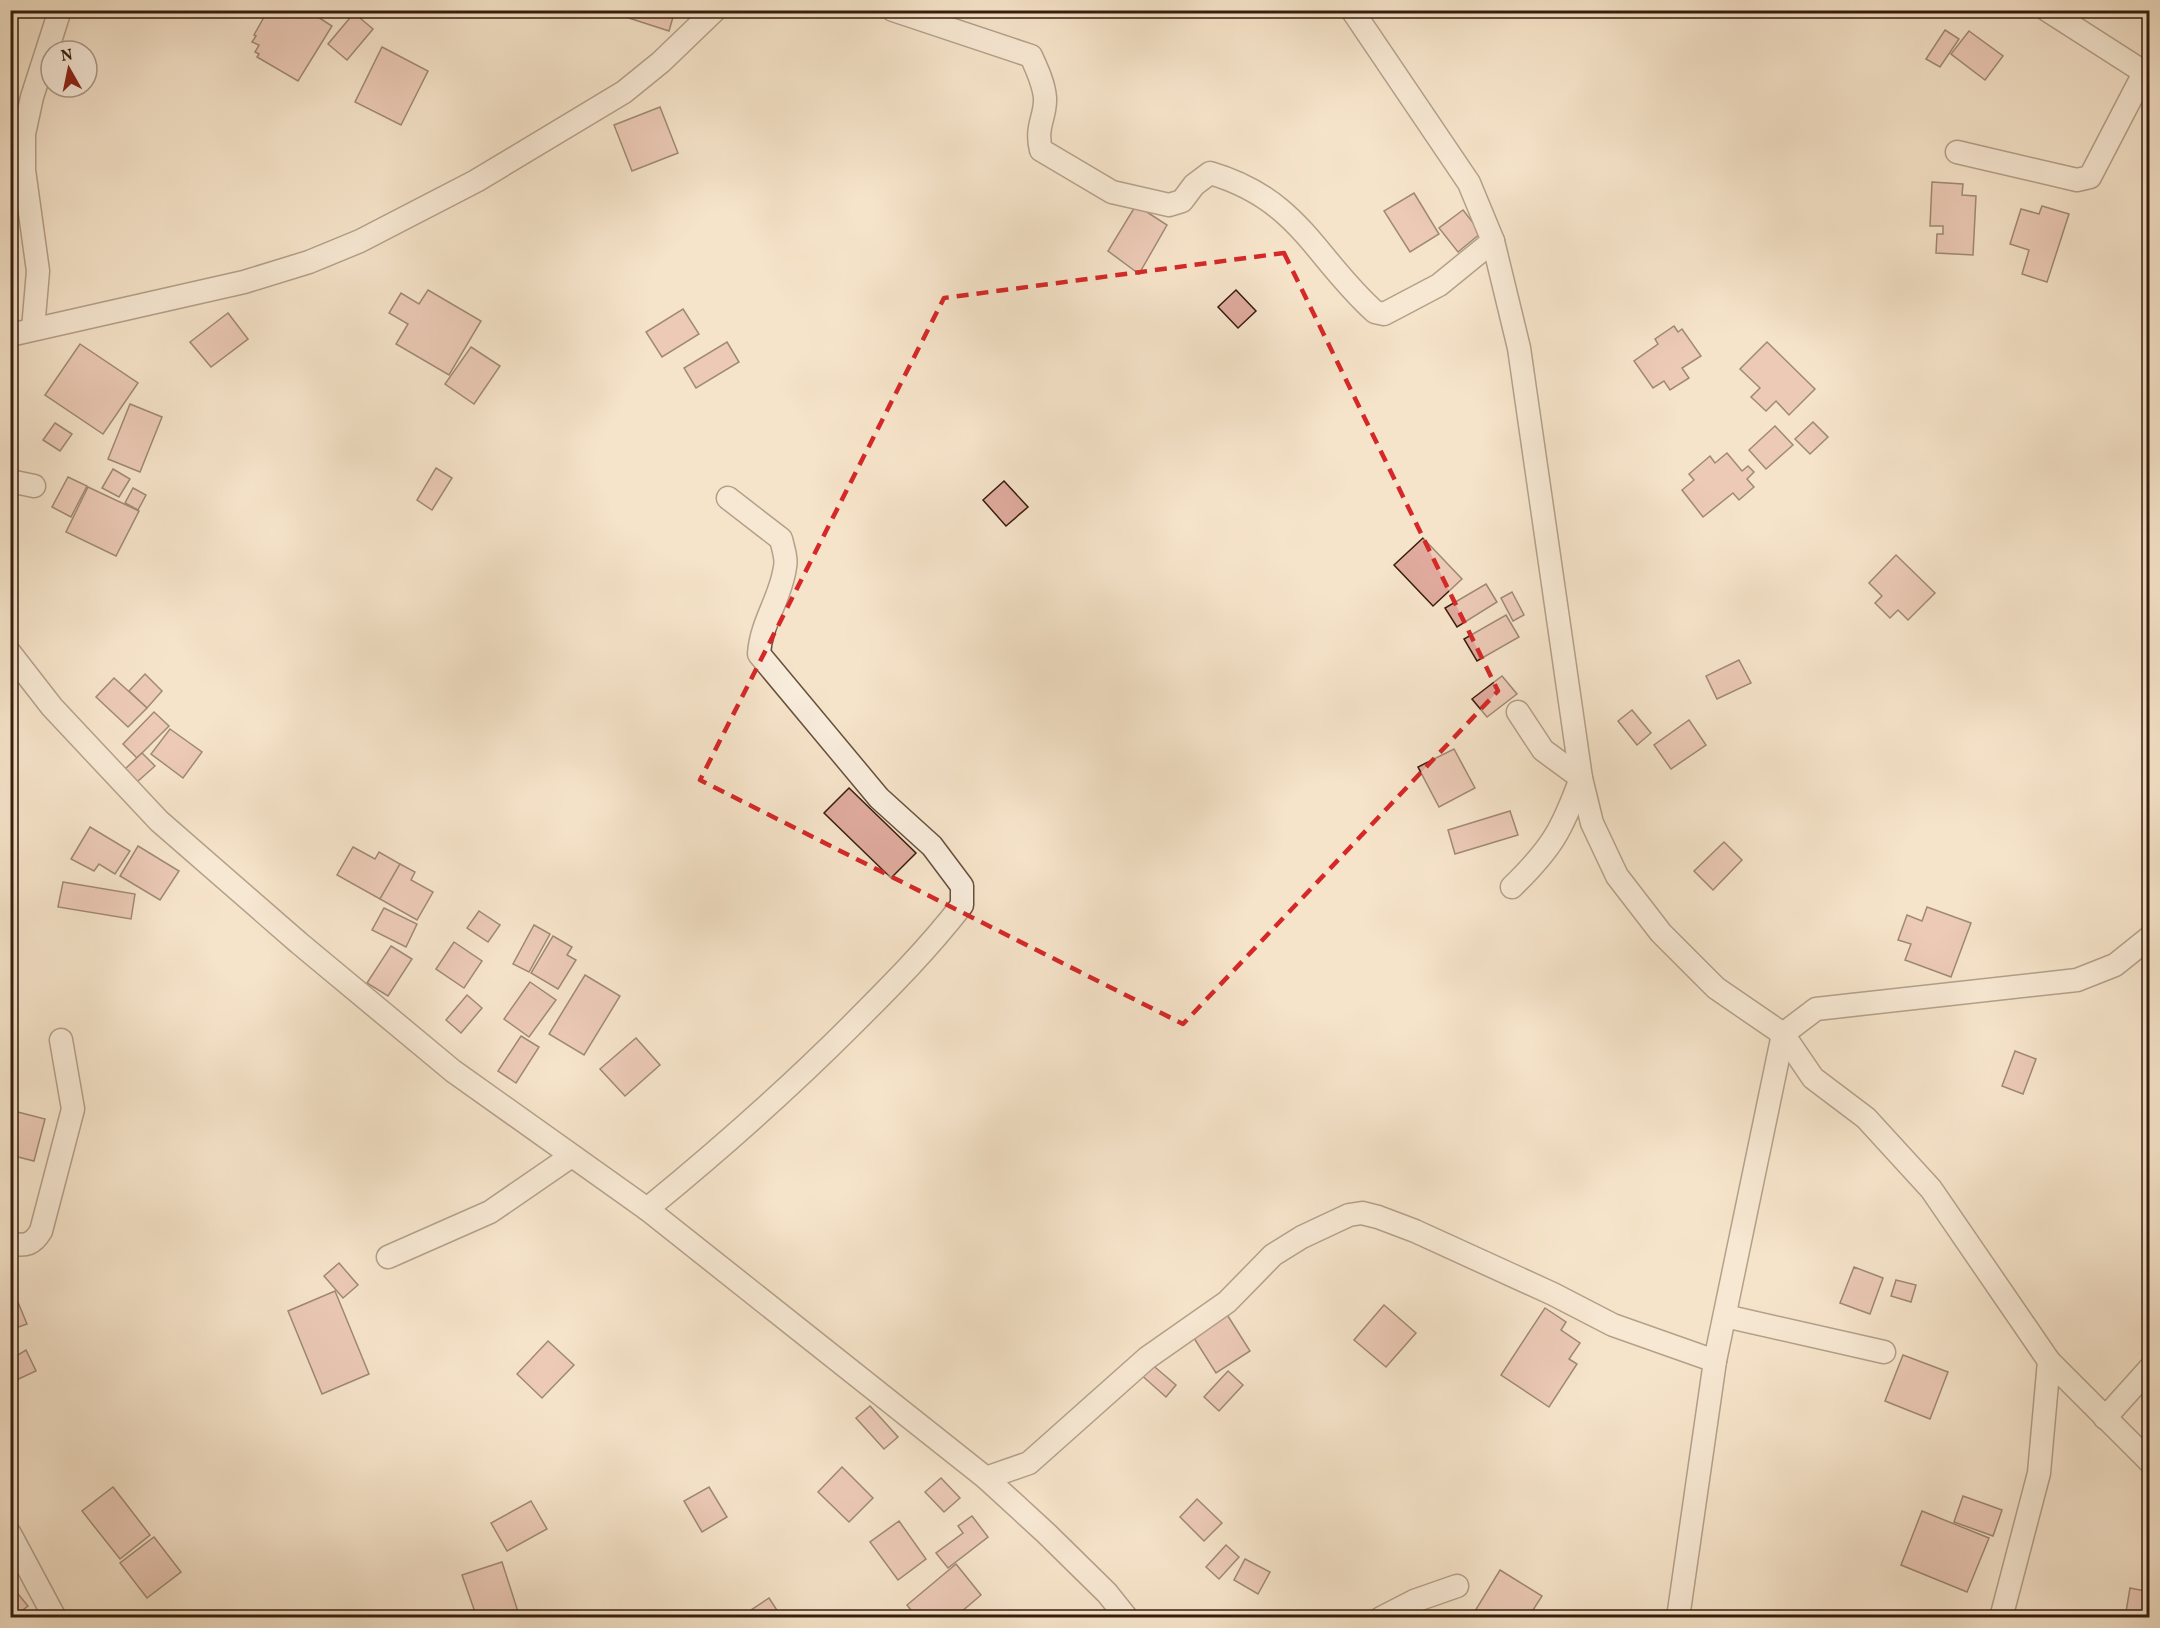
<svg xmlns="http://www.w3.org/2000/svg" width="2160" height="1628" font-family="Vollkorn,serif">
  <style>
    .building { fill: #e0ab9e; stroke: #361d0c; stroke-width: 1.5 }
    .lines { fill: none; stroke-linecap: round; stroke-linejoin: round }
    .minor-casing { stroke: #664f3c; stroke-width: 25 }
    .minor { stroke: #f9eddd; stroke-width: 22 }
    .marked { fill: none; stroke: #d62828; stroke-width: 4.5; stroke-dasharray: 12 8; stroke-linejoin: round }
  </style>
  <rect width="100%" height="100%" fill="#f6e4ca"/>
  <filter id="stains"><feTurbulence type="fractalNoise" baseFrequency=".00333" numOctaves="4"/><feColorMatrix values="0 0 0 0 .2 0 0 0 0 .09 0 0 0 0 .02 0 0 0 .5 -.17"/></filter>
  <radialGradient id="worn" r=".72"><stop offset=".6" stop-color="#630" stop-opacity="0"/><stop offset="1" stop-color="#630" stop-opacity=".3"/></radialGradient>
  <g class="building">
    <path d="M268 10H307L332 26 298 81 257 57 259 54 255 52 259 45 252 42 256 36 254 35Z"/>
    <path d="M604 10H675L669 31Z"/>
    <path d="M354 13 373 29 347 60 328 44Z"/>
    <path d="M1945 30 1959 39 1940 67 1926 59Z"/>
    <path d="M1969 31 2003 56 1985 80 1951 54Z"/>
    <path d="M382 47 428 71 401 125 355 102Z"/>
    <path d="M660 107 678 153 632 171 614 125Z"/>
    <path d="M1932 182 1963 184 1962 195 1976 196 1973 255 1936 253 1937 234H1943V226H1930Z"/>
    <path d="M1414 193 1439 234 1410 252 1384 211Z"/>
    <path d="M1136 205 1167 225 1139 274 1108 251Z"/>
    <path d="M2042 206 2069 214 2047 282 2022 274 2029 250 2010 244 2021 209 2039 214Z"/>
    <path d="M1463 210 1481 233 1458 252 1439 228Z"/>
    <path d="M428 290 481 321 449 375 396 344 408 324 389 313 401 293 419 304Z"/>
    <path d="M1236 290 1256 311 1238 328 1218 307Z"/>
    <path d="M683 309 699 334 662 357 646 332Z"/>
    <path d="M228 313 248 339 211 367 190 342Z"/>
    <path d="M1674 326 1678 332 1682 329 1701 356 1682 368 1689 378 1670 390 1664 381 1653 388 1634 361 1658 344 1655 339Z"/>
    <path d="M727 342 739 362 696 388 684 368Z"/>
    <path d="M1767 342 1815 389 1789 415 1776 401 1766 411 1751 397 1760 388 1740 369Z"/>
    <path d="M80 344 138 383 103 434 45 395Z"/>
    <path d="M471 347 500 366 474 404 445 384Z"/>
    <path d="M130 404 162 417 140 472 108 459Z"/>
    <path d="M1813 422 1828 437 1810 454 1795 439Z"/>
    <path d="M55 423 72 434 60 451 43 440Z"/>
    <path d="M1775 426 1793 445 1766 469 1749 450Z"/>
    <path d="M1727 453 1742 471 1748 466 1754 472 1747 479 1754 487 1739 500 1733 493 1703 517 1682 490 1694 480 1689 474 1710 456 1715 463Z"/>
    <path d="M436 468 452 478 432 510 417 500Z"/>
    <path d="M113 469 130 479 119 497 102 488Z"/>
    <path d="M68 477 87 486 71 517 52 507Z"/>
    <path d="M1004 481 1028 507 1006 526 983 500Z"/>
    <path d="M88 487 139 511 116 556 66 532Z"/>
    <path d="M133 488 146 495 138 510 125 503Z"/>
    <path d="M1423 538 1462 579 1433 606 1394 565Z"/>
    <path d="M1896 555 1935 593 1908 620 1898 610 1890 618 1875 603 1882 596 1869 583Z"/>
    <path d="M1486 584 1497 602 1457 627 1445 608Z"/>
    <path d="M1512 592 1524 615 1513 621 1501 598Z"/>
    <path d="M1506 615 1519 637 1477 661 1464 639Z"/>
    <path d="M1739 660 1751 683 1717 699 1706 676Z"/>
    <path d="M145 674 162 691 147 708 129 691Z"/>
    <path d="M1502 676 1517 694 1487 717 1472 699Z"/>
    <path d="M114 678 147 708 128 727 96 697Z"/>
    <path d="M1632 710 1651 733 1637 745 1618 721Z"/>
    <path d="M154 712 169 726 137 758 123 744Z"/>
    <path d="M1689 720 1706 745 1671 769 1654 745Z"/>
    <path d="M170 729 202 752 183 778 151 754Z"/>
    <path d="M1454 749 1475 788 1439 807 1418 767Z"/>
    <path d="M142 753 155 766 137 782 125 769Z"/>
    <path d="M849 788 916 853 891 878 824 813Z"/>
    <path d="M1510 811 1518 835 1455 854 1448 830Z"/>
    <path d="M90 827 130 851 115 874 99 864 94 871 71 859Z"/>
    <path d="M1724 842 1742 860 1713 890 1694 871Z"/>
    <path d="M138 846 179 871 160 900 120 876Z"/>
    <path d="M353 847 375 859 379 852 400 864 380 899 337 875Z"/>
    <path d="M400 864 415 872 411 880 433 892 417 920 380 899Z"/>
    <path d="M63 882 135 894 131 919 58 907Z"/>
    <path d="M1927 907 1971 923 1951 977 1905 960 1911 944 1898 940 1907 915 1922 921Z"/>
    <path d="M384 908 417 924 406 947 372 930Z"/>
    <path d="M479 911 500 925 488 942 467 928Z"/>
    <path d="M534 925 550 934 529 972 513 964Z"/>
    <path d="M553 936 572 947 567 955 576 960 558 989 531 973Z"/>
    <path d="M454 942 482 961 464 988 436 969Z"/>
    <path d="M391 946 412 959 388 996 367 983Z"/>
    <path d="M585 975 620 996 584 1055 549 1034Z"/>
    <path d="M530 982 556 1000 529 1037 504 1019Z"/>
    <path d="M467 995 482 1008 461 1033 446 1020Z"/>
    <path d="M521 1036 539 1047 516 1083 498 1071Z"/>
    <path d="M636 1038 660 1065 625 1096 600 1069Z"/>
    <path d="M2015 1051 2036 1059 2023 1094 2002 1086Z"/>
    <path d="M10 1110 45 1119 34 1161 10 1155Z"/>
    <path d="M10 1176 17 1177 10 1208Z"/>
    <path d="M339 1263 358 1285 343 1298 324 1276Z"/>
    <path d="M1854 1267 1883 1278 1870 1314 1840 1303Z"/>
    <path d="M1896 1280 1916 1285 1911 1302 1891 1296Z"/>
    <path d="M10 1283 27 1324 10 1330Z"/>
    <path d="M335 1291 369 1374 322 1394 288 1311Z"/>
    <path d="M1384 1305 1416 1333 1386 1367 1354 1340Z"/>
    <path d="M1545 1308 1566 1322 1561 1330 1580 1343 1569 1359 1577 1364 1549 1407 1501 1375Z"/>
    <path d="M1226 1313 1250 1351 1216 1373 1192 1335Z"/>
    <path d="M10 1340 18 1355 26 1350 36 1371 10 1383Z"/>
    <path d="M548 1341 574 1365 542 1398 517 1374Z"/>
    <path d="M1903 1355 1948 1372 1930 1419 1885 1401Z"/>
    <path d="M1149 1362 1176 1385 1166 1397 1139 1373Z"/>
    <path d="M1228 1371 1243 1385 1219 1411 1204 1397Z"/>
    <path d="M870 1406 898 1437 884 1449 856 1418Z"/>
    <path d="M842 1467 873 1498 849 1522 818 1492Z"/>
    <path d="M941 1478 960 1498 944 1512 925 1492Z"/>
    <path d="M113 1487 150 1535 120 1559 82 1511Z"/>
    <path d="M709 1487 727 1517 702 1532 684 1501Z"/>
    <path d="M1963 1496 2002 1510 1993 1536 1954 1522Z"/>
    <path d="M1197 1499 1222 1523 1204 1541 1180 1517Z"/>
    <path d="M531 1501 547 1529 507 1551 491 1523Z"/>
    <path d="M1922 1511 1989 1538 1967 1592 1901 1565Z"/>
    <path d="M972 1516 988 1537 948 1568 936 1553 963 1533 958 1526Z"/>
    <path d="M899 1521 926 1559 898 1580 870 1542Z"/>
    <path d="M154 1537 181 1572 147 1598 120 1563Z"/>
    <path d="M1226 1545 1239 1557 1219 1579 1206 1567Z"/>
    <path d="M1245 1559 1270 1572 1258 1594 1234 1580Z"/>
    <path d="M502 1562 520 1618H477L462 1575Z"/>
    <path d="M956 1564 981 1595 954 1618H917L907 1605Z"/>
    <path d="M1500 1570 1542 1596 1528 1618H1485L1475 1611Z"/>
    <path d="M10 1584 28 1606 12 1618H10Z"/>
    <path d="M2130 1588 2150 1592V1618H2125Z"/>
    <path d="M769 1598 782 1618H739Z"/>
  </g>
  <g class="lines">
    <defs>
      <g id="minor">
        <path d="M893 10 1031 56C1037 69 1044 84 1045 98 1046 117 1035 126 1041 150L1112 192 1169 205 1182 201 1194 185 1210 173C1299 199 1314 257 1375 312L1384 314 1439 285 1493 241"/>
        <path d="M1352 10 1469 183 1493 241 1519 348 1581 778 1592 823 1617 876 1661 933 1716 988 1783 1034 1813 1078 1866 1118 1931 1189 2049 1361 2039 1473 2001 1618"/>
        <path d="M2047 10 2150 76"/>
        <path d="M1957 152 2077 180 2090 177 2144 73"/>
        <path d="M33 329 38 271 24 170V134L32 97 60 10"/>
        <path d="M10 335 244 282 309 262 360 241 476 181 624 92 661 62 715 10"/>
        <path d="M10 481 34 486"/>
        <path d="M10 653 52 707 159 821 299 943 453 1071 647 1209 986 1478 1047 1534 1107 1593 1127 1618"/>
        <path d="M1512 887C1552 848 1562 830 1581 778L1543 750 1518 712"/>
        <path d="M647 1209C718 1151 786 1091 851 1026 890 987 928 949 962 905V886L932 846 879 798 759 654C761 622 781 598 785 567 787 559 783 548 781 539L728 498"/>
        <path d="M10 1243C26 1247 33 1244 41 1231L73 1109 61 1040"/>
        <path d="M388 1257 490 1212 570 1157"/>
        <path d="M1725 1316 1884 1352"/>
        <path d="M2049 1361 2150 1462"/>
        <path d="M2105 1418 2150 1368"/>
        <path d="M986 1478 1029 1463 1147 1358 1227 1302 1273 1255 1302 1237 1349 1215 1362 1213 1378 1217 1415 1231 1553 1294 1613 1325 1715 1361"/>
        <path d="M10 1534 55 1618"/>
        <path d="M1381 1618 1414 1601 1457 1586"/>
        <path d="M1678 1618 1715 1361 1783 1034 1816 1009 2077 980 2115 965 2150 937"/>
      </g>
    </defs>
    <use href="#minor" class="minor-casing"/>
    <use href="#minor" class="minor"/>
  </g>
  <path d="M0 0H2160V1628H0ZM1284 253 1498 691 1183 1024 700 780 944 298Z" fill="#f6e4ca" fill-opacity=".55" fill-rule="evenodd"/>
  <path class="marked" d="M1284 253 1498 691 1183 1024 700 780 944 298Z"/>
  <rect width="2160" height="1628" fill="none" stroke="#f6e4ca" stroke-width="36"/>
  <rect x="12" y="12" width="2136" height="1604" fill="none" stroke="#361d0c" stroke-width="3"/>
  <rect x="18" y="18" width="2124" height="1592" fill="none" stroke="#361d0c" stroke-width="1.5"/>
  <g transform="translate(69 69) rotate(351)"><circle r="28" fill="#f9eddd" stroke="#ab9a89" stroke-width="1.5"/>
  <path d="M0-4.5L10 22L0 15L-10 22Z" fill="#8f2418"/>
  <text y="-9" font-size="16" font-weight="bold" text-anchor="middle" fill="#361d0c">N</text>
  </g>
  <rect width="100%" height="100%" filter="url(#stains)"/>
  <rect width="100%" height="100%" fill="url(#worn)"/>
</svg>
